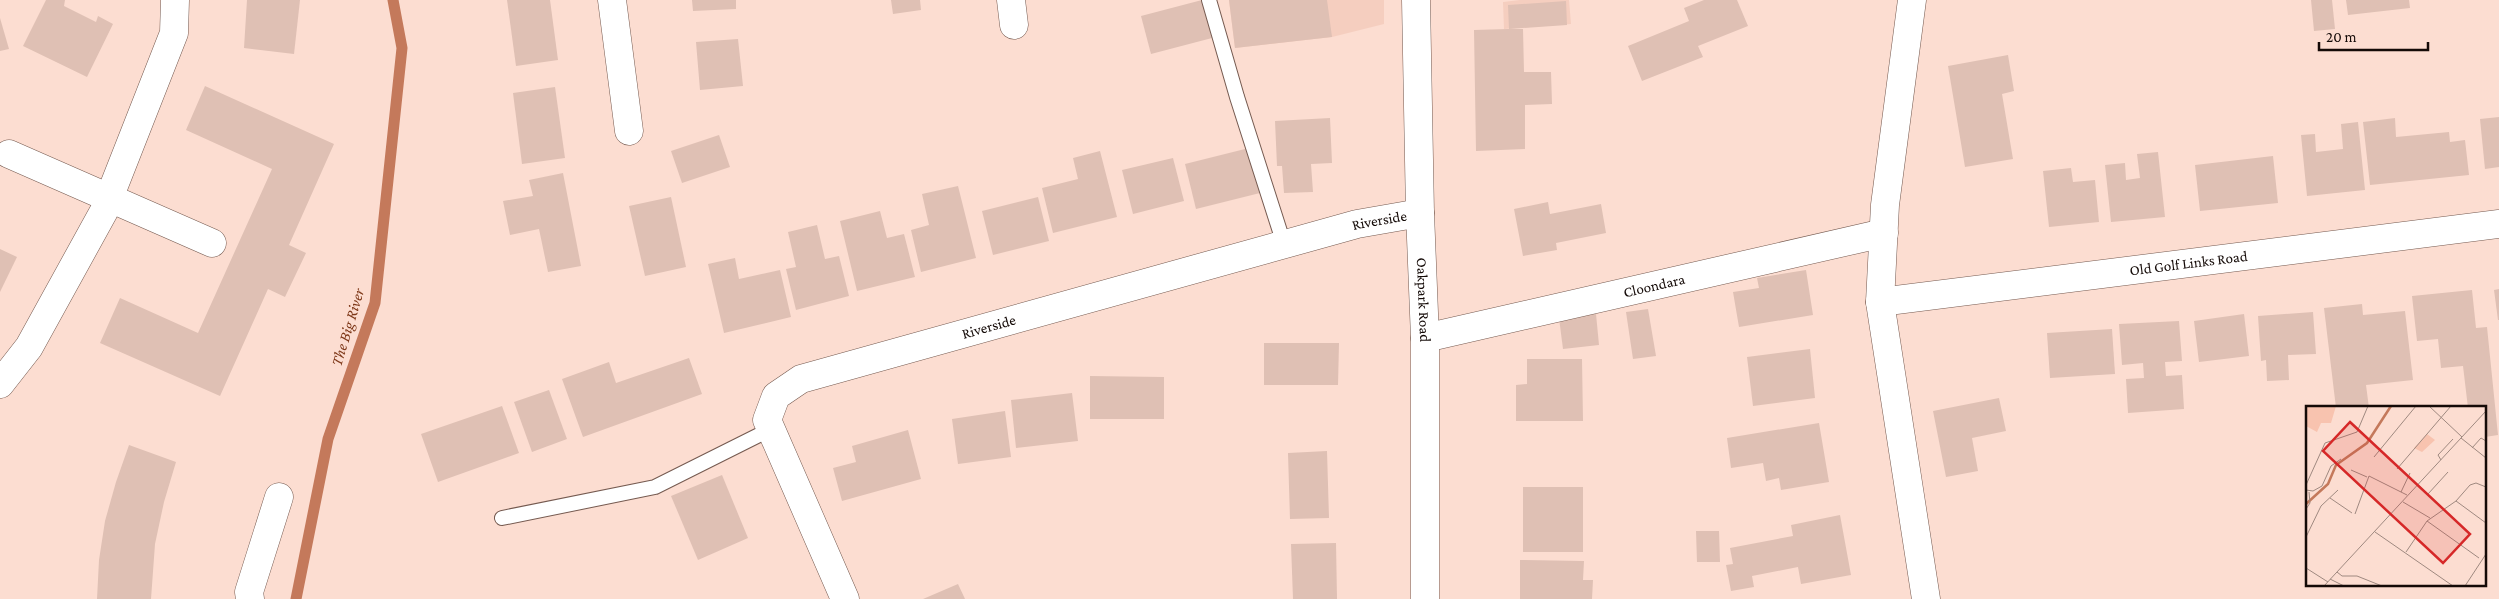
<svg xmlns="http://www.w3.org/2000/svg" width="2499" height="599" font-family="'Crimson Pro',serif">
  <style>
    .built { fill: #f5cebf }
    .lines { fill: none; stroke-linecap: round; stroke-linejoin: round }
    .stream { stroke: #c4795b; stroke-width: 11 }
    .building { fill: #dfc0b4 }
    .service-casing { stroke: #755a50; stroke-width: 16 }
    .minor-casing { stroke: #755a50; stroke-width: 29 }
    .secondary-casing { stroke: #755a50; stroke-width: 29 }
    .service { stroke: #fff; stroke-width: 14 }
    .minor { stroke: #fff; stroke-width: 28 }
    .secondary { stroke: #fff; stroke-width: 28 }
    .labels { text-anchor: middle; stroke-width: 4; stroke-linejoin: round; paint-order: stroke }
    .street-label { font-size: 15px; fill: #140a07; stroke: #fcddd1 }
    .water-label { font-size: 16px; font-style: italic; fill: #7e3819; stroke: #fcddd1 }
    .inset-river { fill: none; stroke: #c4795b; stroke-width: 2.5 }
    .inset-road { fill: none; stroke: #9f8980; stroke-width: 1 }
    .view { fill: #d62828; fill-opacity: 0.15; stroke: #d62828; stroke-width: 2.5 }
    .inset-edge { fill: none; stroke: #140a07; stroke-width: 2.5 }
  </style>
  <rect width="100%" height="100%" fill="#fcddd1"/>
  <g class="built">
    <path d="M1229 0H1384V24L1332 37 1235 48Z"/>
    <path d="M1520 0H1569L1571 24 1504 29 1503 2Z"/>
  </g>
  <g class="lines">
    <path class="stream" d="M296 599 328 439 375 303 402 48 393 0"/>
  </g>
  <g class="building">
    <path d="M46 0H65L64 6 96 22 98 16 113 24 87 77 23 46Z"/>
    <path d="M247 0H300L294 54 244 48Z"/>
    <path d="M507 0H550L558 60 516 66Z"/>
    <path d="M692 0H736V9L693 11Z"/>
    <path d="M891 0H920L921 10 893 14Z"/>
    <path d="M1202 0 1212 38 1151 54 1141 16Z"/>
    <path d="M1229 0H1327L1332 37 1235 48Z"/>
    <path d="M1704 0H1737L1748 26 1698 46 1703 57 1642 81 1628 46 1689 21 1684 8Z"/>
    <path d="M2311 0H2332L2335 29 2314 31Z"/>
    <path d="M2346 0H2409L2410 8 2348 15Z"/>
    <path d="M1566 1 1567 25 1509 29 1508 5Z"/>
    <path d="M0 18 9 49 0 51Z"/>
    <path d="M1508 29H1523L1524 72H1551L1552 104 1525 105V149L1476 151 1474 30Z"/>
    <path d="M738 39 743 86 700 90 696 42Z"/>
    <path d="M2008 55 2014 91 2002 94 2013 159 1965 167 1948 66Z"/>
    <path d="M205 86 334 144 289 245 306 253 285 297 268 289 220 396 100 343 120 298 198 333 272 169 186 130Z"/>
    <path d="M555 87 565 158 522 164 513 93Z"/>
    <path d="M2499 117V167L2485 169 2480 119Z"/>
    <path d="M1330 118 1332 163 1311 164 1313 192 1284 193 1282 166H1277L1275 121Z"/>
    <path d="M2395 118 2396 137 2449 132 2450 142 2465 140 2469 175 2370 185 2363 122Z"/>
    <path d="M2358 122 2365 190 2307 196 2301 135 2315 134 2316 152 2343 149 2341 124Z"/>
    <path d="M719 135 730 167 682 183 671 151Z"/>
    <path d="M1249 148 1260 193 1196 209 1185 164Z"/>
    <path d="M1100 151 1117 217 1053 233 1042 188 1078 179 1073 158Z"/>
    <path d="M2158 152 2165 217 2111 222 2105 165 2125 163 2126 180 2140 178 2137 154Z"/>
    <path d="M2273 156 2278 203 2200 211 2195 165Z"/>
    <path d="M1173 158 1184 201 1133 214 1122 170Z"/>
    <path d="M2071 168 2073 182 2095 180 2099 222 2049 227 2043 171Z"/>
    <path d="M563 173 581 266 548 272 539 229 510 235 503 201 533 196 529 180Z"/>
    <path d="M958 186 976 258 921 272 911 230 929 225 922 194Z"/>
    <path d="M671 197 686 267 645 276 629 206Z"/>
    <path d="M1038 197 1049 241 993 255 982 211Z"/>
    <path d="M1548 202 1550 214 1601 204 1606 233 1556 243 1557 250 1523 256 1514 209Z"/>
    <path d="M880 211 887 238 904 234 915 277 857 291 840 221Z"/>
    <path d="M817 225 825 259 839 256 849 296 796 310 786 269 796 267 788 232Z"/>
    <path d="M0 249 17 257 0 292Z"/>
    <path d="M735 258 739 279 780 270 791 317 724 333 708 264Z"/>
    <path d="M1806 270 1813 315 1739 327 1733 292 1759 288 1757 278Z"/>
    <path d="M2499 289V320H2498L2494 290Z"/>
    <path d="M2472 290 2476 328 2487 327 2498 435 2485 437V408H2468L2463 366 2441 368 2438 339 2417 341 2412 296Z"/>
    <path d="M2362 304 2363 315 2405 311 2413 380 2366 385 2369 408H2336L2324 308Z"/>
    <path d="M1648 309 1656 356 1633 359 1626 312Z"/>
    <path d="M2313 312 2316 354 2288 355 2289 380 2267 381 2266 360 2261 361 2258 316Z"/>
    <path d="M1596 314 1599 345 1563 349 1559 318Z"/>
    <path d="M2244 314 2249 356 2199 362 2194 321Z"/>
    <path d="M2179 321 2182 361 2165 362 2166 376 2182 375 2184 409 2128 413 2126 379 2144 378 2143 363 2122 365 2119 324Z"/>
    <path d="M2112 329 2115 374 2050 378 2047 333Z"/>
    <path d="M1264 343H1339L1338 385H1264Z"/>
    <path d="M1810 349 1815 398 1753 406 1747 357Z"/>
    <path d="M689 358 702 394 583 437 562 379 609 362 616 383Z"/>
    <path d="M1527 359H1582L1583 421H1516V385L1527 384Z"/>
    <path d="M1090 376 1164 377V419H1090Z"/>
    <path d="M549 390 567 439 532 452 514 402Z"/>
    <path d="M1072 393 1078 441 1016 448 1011 400Z"/>
    <path d="M1999 398 2006 431 1972 438 1978 471 1946 477 1933 411Z"/>
    <path d="M502 406 519 453 438 482 421 434Z"/>
    <path d="M1005 411 1011 457 958 464 952 419Z"/>
    <path d="M1819 423 1829 482 1781 490 1779 478 1766 481 1763 463 1731 468 1727 438Z"/>
    <path d="M908 430 921 479 842 501 833 468 856 462 852 446Z"/>
    <path d="M129 445 176 462 164 502 155 544 151 599H97L99 560 105 521 116 482Z"/>
    <path d="M1327 451 1329 518 1290 519 1288 453Z"/>
    <path d="M722 475 748 538 698 560 671 496Z"/>
    <rect x="1523" y="487" width="60" height="65"/>
    <path d="M1840 515 1851 575 1801 584 1798 567 1752 576 1754 587 1731 591 1726 565 1733 564 1730 548 1793 536 1791 525Z"/>
    <path d="M1696 531H1719L1720 562H1697Z"/>
    <path d="M1336 543 1337 599H1293L1291 544Z"/>
    <path d="M1520 560 1584 561 1583 580H1593L1592 599H1520Z"/>
    <path d="M958 584 965 599H923Z"/>
  </g>
  <g class="lines">
    <defs>
      <g id="service">
        <path d="M1209 0 1237 97 1284 244"/>
        <path d="M502 518 655 487 771 429"/>
      </g>
      <g id="minor">
        <path d="M612 0 629 131"/>
        <path d="M1011 0 1014 25"/>
        <path d="M1912 0 1885 205 1880 302 1926 599"/>
        <path d="M9 154 212 243"/>
        <path id="s1" d="M1880 302 2499 224"/>
        <path id="s2" d="M1425 338 1884 233"/>
        <path d="M0 384 29 347 104 211 174 33 175 0"/>
        <path d="M250 599 249 592 279 497"/>
        <path id="s3" d="M845 599 767 420 776 396 801 379 1357 224 1420 213"/>
      </g>
      <g id="secondary">
        <path id="s4" d="M1416 0 1420 213 1425 338V599"/>
      </g>
    </defs>
    <use href="#service" class="service-casing"/>
    <use href="#minor" class="minor-casing"/>
    <use href="#secondary" class="secondary-casing"/>
    <use href="#service" class="service"/>
    <use href="#minor" class="minor"/>
    <use href="#secondary" class="secondary"/>
  </g>
  <g class="labels">
    <g class="street-label">
      <text dy="5" stroke="none"><textPath href="#s3" startOffset="851">Riverside</textPath></text>
      <text dy="5" stroke="none"><textPath href="#s1" startOffset="311">Old Golf Links Road</textPath></text>
      <text dy="5" stroke="none"><textPath href="#s2" startOffset="235">Cloondara</textPath></text>
      <text dy="5" stroke="none"><textPath href="#s4" startOffset="300">Oakpark Road</textPath></text>
      <text dy="5" stroke="none"><textPath href="#s3" startOffset="446">Riverside</textPath></text>
    </g>
    <g class="water-label">
      <text transform="translate(347 327) rotate(-73)" y="6">The Big River</text>
    </g>
  </g>
  <g transform="translate(2306 406)">
    <rect width="180" height="180" fill="#fcddd1"/>
    <path d="M0 0H30L25 17H15L11 26 0 20ZM121 28 129 34 116 46 108 42Z" fill="#f8c3af"/>
    <path class="inset-river" d="M0 98 22 78 30 59 61 37 85 0"/>
    <path class="inset-road" d="M123 0 156 31M155 32 180 52M166 42 175 32 180 35M68 51 110 0M135 54 132 49 147 33M91 63 145 0M45 64 61 71M0 79 19 37 51 26 62 0M112 79 122 88 142 66M0 84 7 85 16 80 25 60 35 53M95 86 104 67M24 92 46 107M150 95 180 117M97 96 124 112M0 103 4 97 3 86M49 108 63 70 101 89M121 115 173 152M69 126 147 180M0 131 15 100 32 84M100 146 121 115 150 95 164 79 170 77 180 81M0 162 22 176M31 166 36 170H51L76 180M24 173 38 180M18 180 180 5M159 180 180 148"/>
    <path class="view" d="M44 16 164 128 137 157 17 45Z"/>
    <rect width="180" height="180" class="inset-edge"/>
  </g>
  <path d="M2319 42v8h109v-8" fill="none" stroke="#140a07" stroke-width="2.5"/>
  <text x="2326" y="42" font-size="15" fill="#140a07" stroke="#fcddd1" stroke-width="4" paint-order="stroke">20 m</text>
</svg>
